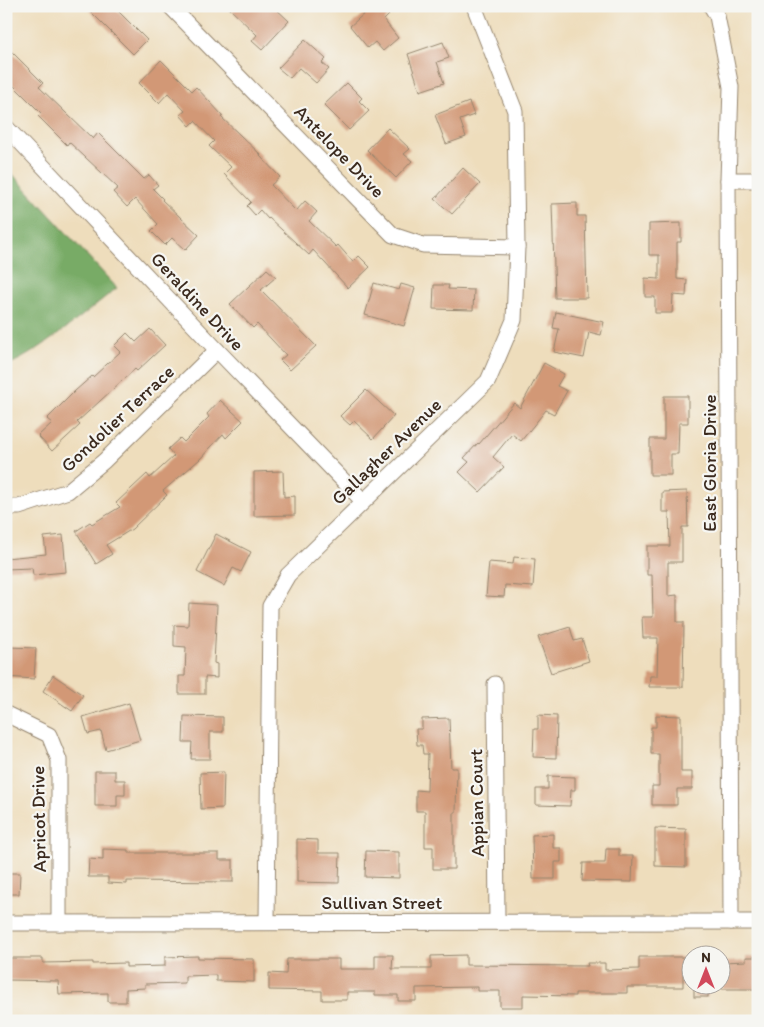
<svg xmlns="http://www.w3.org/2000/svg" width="764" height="1027" font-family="Itim,sans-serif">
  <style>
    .forest { fill: #78ab66; stroke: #5a6a42 }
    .building { fill: #d29876 }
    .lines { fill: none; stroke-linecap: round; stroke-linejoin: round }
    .minor-casing { stroke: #94846d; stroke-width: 17 }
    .minor { stroke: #fff; stroke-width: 15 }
    .labels { text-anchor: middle; stroke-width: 4.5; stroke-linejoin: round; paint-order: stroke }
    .street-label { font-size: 19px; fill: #3b2a1e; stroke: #f6f6f2 }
  </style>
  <rect width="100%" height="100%" fill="#f6f6f2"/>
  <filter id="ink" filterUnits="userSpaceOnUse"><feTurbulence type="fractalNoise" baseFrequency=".02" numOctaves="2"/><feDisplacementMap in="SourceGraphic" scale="10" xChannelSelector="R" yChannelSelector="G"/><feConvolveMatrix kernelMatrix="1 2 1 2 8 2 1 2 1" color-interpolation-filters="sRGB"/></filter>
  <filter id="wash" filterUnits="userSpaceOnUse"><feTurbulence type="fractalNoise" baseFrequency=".0096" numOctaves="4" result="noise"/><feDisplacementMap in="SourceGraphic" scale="20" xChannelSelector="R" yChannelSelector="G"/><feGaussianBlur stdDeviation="1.12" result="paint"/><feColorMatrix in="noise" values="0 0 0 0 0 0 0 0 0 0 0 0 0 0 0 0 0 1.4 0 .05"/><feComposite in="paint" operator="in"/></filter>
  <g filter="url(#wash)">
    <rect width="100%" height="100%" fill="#eeddbc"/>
    <path class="forest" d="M6 167 117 288C84 313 45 349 6 366Z"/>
    <g id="blocks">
      <g class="building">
        <path d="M85 6H113L147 40 133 54Z"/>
        <path d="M227 6H273L289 21 262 50 252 41 257 35Z"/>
        <path d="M373 6H382L389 15 384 20 398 38 383 51 375 42 368 48 350 26Z"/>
        <path d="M305 40 326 59 322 63 329 69 316 83 299 68 290 78 278 68Z"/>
        <path d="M443 42 449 58 437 62 444 83 420 91 408 54Z"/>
        <path d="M6 46 43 83 39 87 93 139 98 133 144 179 149 175 158 185 153 189 163 199 162 200 199 235 185 250 172 238 165 245 151 231 158 224 135 199 127 207 113 192 118 188 69 142 67 145 38 116 41 113 6 78Z"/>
        <path d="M161 60 192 91 196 87 223 116 221 117 261 155 260 156 280 177 271 185 296 211 305 201 317 212 309 221 336 247 338 245 353 262 359 256 370 267 348 288 313 250 309 255 269 218 268 219 260 210 255 215 247 206 251 202 224 174 231 167 209 146 214 141 195 121 190 126 180 115 185 111 168 93 159 103 139 83Z"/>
        <path d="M347 83 362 98 359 101 369 111 349 130 324 105Z"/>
        <path d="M469 102 474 115 460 120 466 137 446 144 435 115Z"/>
        <path d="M388 128 410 149 404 154 412 161 396 178 367 150Z"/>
        <path d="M463 168 480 184 452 214 435 199Z"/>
        <path d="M577 203V216H585L587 298H555L552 204Z"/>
        <path d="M681 223V242H677V279L687 280 686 296 673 295 672 313H655V297H645V278L659 279V255H649V224Z"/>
        <path d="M267 269 276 277 261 290 316 346 290 370 280 360 286 355 257 324 253 328 230 304Z"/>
        <path d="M374 283 399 290 401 284 415 288 404 326 365 315Z"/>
        <path d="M434 285H449L448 289 474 290 473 310 433 309Z"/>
        <path d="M556 312 604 322 601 335 589 332 584 358 554 352 559 329 553 328Z"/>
        <path d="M150 329 165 345 137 371 135 369 77 422 80 425 52 451 38 436 52 423 47 419 75 391 92 376 93 377 120 352 114 346 127 333 136 342Z"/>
        <path d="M544 363 564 374 557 386 567 391 554 414 546 410 521 441 512 434 493 457 504 467 480 492 459 472 469 462 464 458 478 443 479 444 514 403 520 408Z"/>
        <path d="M366 390 394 416 373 439 354 421 350 425 340 416Z"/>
        <path d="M664 396H688V423H679L678 454H671V475H650V439H664Z"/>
        <path d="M220 400 243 421 226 438 223 434 200 459 163 491 167 495 132 529 106 545 112 554 96 564 76 531 90 522 92 524 120 507 116 503 147 474 150 478 174 456 168 449 180 438 184 442 209 417 207 414Z"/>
        <path d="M283 471 284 497 295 496V515L254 516V472Z"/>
        <path d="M687 491 688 527H682V562H668V596L677 595V622H684L683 687H649L650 676H657L658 638H643L642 617H653L652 575H647V546H670L669 512H662V492Z"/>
        <path d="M216 534 251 552 241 572 233 568 224 586 197 572Z"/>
        <path d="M63 535 66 572 33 575 32 568 6 569V558L46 554 44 537Z"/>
        <path d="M514 557 535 559 533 587 505 585 504 597 486 596 489 562 513 564Z"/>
        <path d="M189 603 217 605 214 663 217 664V678L205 677V694H179V676H185L186 647 174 646V625L188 626Z"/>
        <path d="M570 627 574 641 582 639 589 661 551 673 538 637Z"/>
        <path d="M9 647 36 648 34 679 6 677V653H9Z"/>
        <path d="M53 675 83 695 72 711 43 691Z"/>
        <path d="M129 703 140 740 106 750 101 731 88 734 83 717Z"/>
        <path d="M538 715 557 716 556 758 533 757 534 729H538Z"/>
        <path d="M656 715 681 716V772H692V789H677V805H652V786H659V754H651V727H656Z"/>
        <path d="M184 716 223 717V732H210V759H191L192 742H183Z"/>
        <path d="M449 718 451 768H457L456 812H454V869H433V847H425V811H416V790L427 791 428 754H423L422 745H417L416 729H422V719Z"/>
        <path d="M95 771H115V780H125V795H117V806H95Z"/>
        <path d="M224 772 223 808 201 809 200 773Z"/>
        <path d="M548 776 575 777V790H571L570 806 536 805V789H548Z"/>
        <path d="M655 828 686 829V867L655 866Z"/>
        <path d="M553 834V848H561V862H555V879H533L532 835Z"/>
        <path d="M297 839 318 840V853H340L339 883 297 882Z"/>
        <path d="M103 849 128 850V853H219V860H233V882L127 881V884L108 883V877H88L89 859 103 860Z"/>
        <path d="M606 849H619V856H633L632 882 582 881 583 863H605Z"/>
        <path d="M366 851 399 852V878L365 877Z"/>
        <path d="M6 873H20L19 894H6Z"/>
        <path d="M375 955H393L392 969H431V956L466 955V965L588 966 587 963H605V970L639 969V957H683V987H627V993H575V996L523 995V1007H500V991H477V987L416 988V1001H398V995H375V992H347V1000H322V991L269 990V973L286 974 287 959H339V969H375Z"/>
        <path d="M198 956V958L254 959V982L216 981V975L185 976V983L145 984V988L126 989V1002H108V993L59 994 58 981 8 980V958H43V963L93 962V964L126 963V967L165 966V957Z"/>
        <path d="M746 957H758V989H722V962L746 961Z"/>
        <rect x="694" y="984" width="14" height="13"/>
      </g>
    </g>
  </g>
  <g filter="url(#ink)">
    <use href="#blocks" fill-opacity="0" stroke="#94846d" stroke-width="1"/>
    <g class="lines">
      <defs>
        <g id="minor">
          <path d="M170 6 393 235 423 245 517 247"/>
          <path d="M711 6 717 16 731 87 728 180 731 922"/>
          <path d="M6 127 217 350 363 501"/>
          <path d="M728 180H758"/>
          <path d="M6 507H19L68 491 104 461 217 350"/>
          <path d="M495 684 497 922"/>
          <path d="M6 714 49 735 59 760V923"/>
          <path d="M267 922 270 606 288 575 488 381 514 320 517 247 515 111 474 6"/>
          <path d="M6 923 758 922"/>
        </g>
      </defs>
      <use href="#minor" class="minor-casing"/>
      <use href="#minor" class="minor"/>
    </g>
  </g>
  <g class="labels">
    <g class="street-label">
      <text transform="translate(340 151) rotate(46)" y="7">Antelope Drive</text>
      <text transform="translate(198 301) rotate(47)" y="7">Geraldine Drive</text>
      <text transform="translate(117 418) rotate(-43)" y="7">Gondolier Terrace</text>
      <text transform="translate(386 451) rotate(-44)" y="7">Gallagher Avenue</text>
      <text transform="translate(709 463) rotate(-90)" y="7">East Gloria Drive</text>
      <text transform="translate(476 803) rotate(-91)" y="7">Appian Court</text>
      <text transform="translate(38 819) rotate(-91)" y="7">Apricot Drive</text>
      <text x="382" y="909">Sullivan Street</text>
    </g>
  </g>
  <rect width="764" height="1027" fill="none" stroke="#f6f6f2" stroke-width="25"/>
  <g transform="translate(706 970)"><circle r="24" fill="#f6f6f2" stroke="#aba49d"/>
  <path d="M0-4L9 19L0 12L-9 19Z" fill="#d1495b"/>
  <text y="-8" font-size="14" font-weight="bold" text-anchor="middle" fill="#3b2a1e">N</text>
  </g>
</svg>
